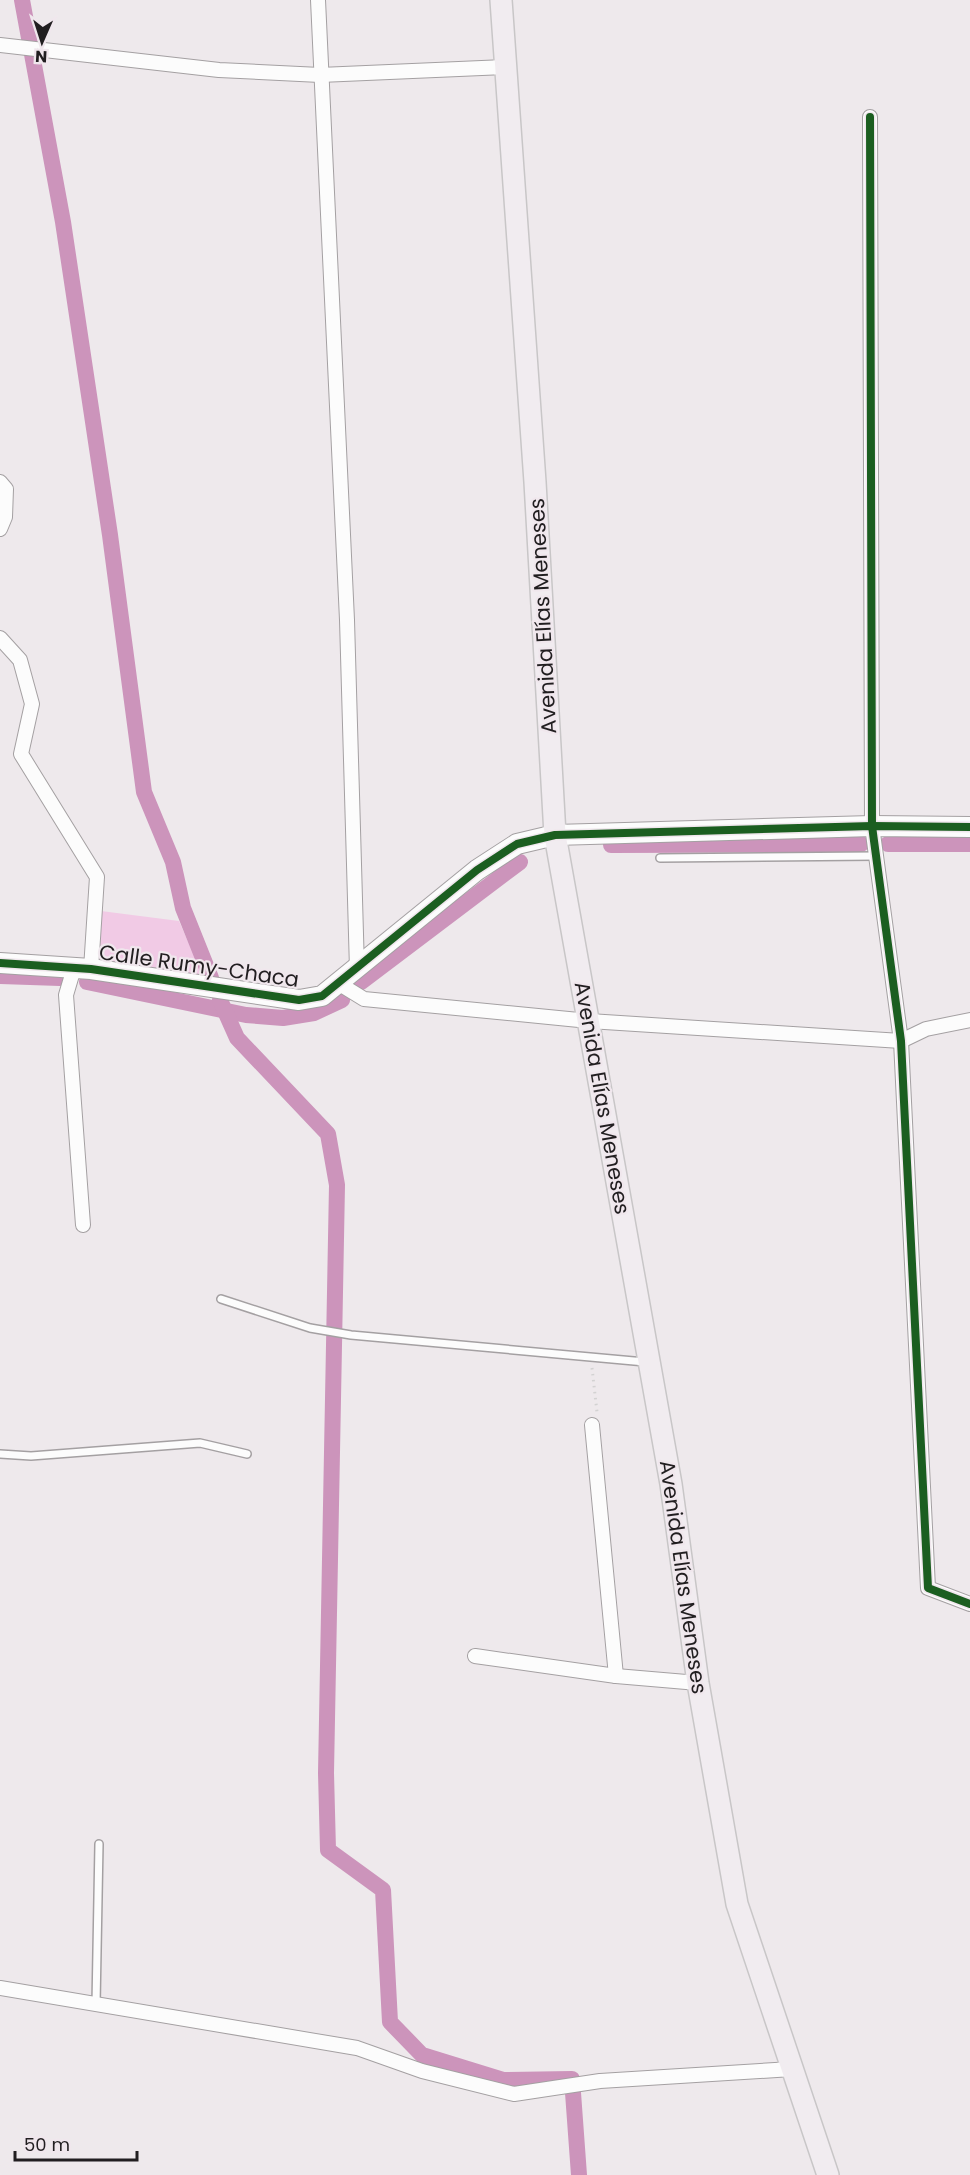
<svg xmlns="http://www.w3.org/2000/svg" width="970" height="2175" font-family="Poppins,sans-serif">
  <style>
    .green { fill: #f1cae5 }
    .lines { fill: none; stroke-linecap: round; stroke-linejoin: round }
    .canal { stroke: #cc94bb; stroke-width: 16 }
    .lane-casing { stroke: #a4a0a2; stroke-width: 10 }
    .street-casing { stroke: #a4a0a2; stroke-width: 16 }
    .secondary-casing { stroke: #a4a0a2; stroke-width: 22 }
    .primary-casing { stroke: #c8c6c7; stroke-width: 24 }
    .path { stroke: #d3d2d2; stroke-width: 3; stroke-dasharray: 1.5 4.5; stroke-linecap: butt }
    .lane { stroke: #fcfcfc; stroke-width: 7 }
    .street { stroke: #fcfcfc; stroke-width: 14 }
    .secondary { stroke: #fcfcfc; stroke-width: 20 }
    .primary { stroke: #f1ecf0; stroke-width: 21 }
    .cycleway-casing { stroke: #f0e7ed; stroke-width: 11 }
    .cycleway { stroke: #1b5e20; stroke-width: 8 }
    .labels { text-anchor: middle; stroke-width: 4.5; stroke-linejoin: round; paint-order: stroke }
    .street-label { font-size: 21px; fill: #211e20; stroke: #f0e7ed }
  </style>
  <rect width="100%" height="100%" fill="#eee9ec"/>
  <path class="green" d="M101 911 179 921 204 978 98 963Z"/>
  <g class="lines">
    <g class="canal">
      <path d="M22 0 63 222 110 535 144 792 173 862 183 908 211 978"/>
      <path d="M888 844H970"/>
      <path d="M611 845 861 844"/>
      <path d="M0 976 60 978"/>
      <path d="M87 982 246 1015 283 1018 314 1013 342 1000"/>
      <path d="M361 982 520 862"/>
      <path d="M220 1000 237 1038 328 1134 337 1185 326 1773 328 1850 383 1890 390 2022 422 2055 503 2080 572 2079 579 2175"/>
    </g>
    <defs>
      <g id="lane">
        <path d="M660 858 876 856"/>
        <path d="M221 1299 310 1328 351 1335 645 1362"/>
        <path d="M0 1454 31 1456 200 1443 247 1454"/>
        <path d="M96 2004 99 1844"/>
      </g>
      <g id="street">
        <path d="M318 0 347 620 357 969"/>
        <path d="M0 45 219 70 320 75 505 67"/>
        <path d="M870 117 872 826 901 1041 928 1588 970 1604"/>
        <path d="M0 482 6 489 5 517 0 529"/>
        <path d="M0 638 20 660 32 704 21 754 97 877 91 969"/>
        <path d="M74 968 66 995 83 1225"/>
        <path d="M338 983 364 999 589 1021 901 1041 926 1029 970 1020"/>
        <path d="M592 1425 616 1676"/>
        <path d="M475 1656 616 1676 698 1683"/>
        <path d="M0 1988 357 2048 422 2071 514 2094 600 2081 792 2069"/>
      </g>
      <path id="secondary" d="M0 963 91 969 299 1000 322 996 477 870 517 844 555 835 872 826 970 827"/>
      <path id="primary" d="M501 0 535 482 555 835 671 1484 698 1683 737 1904 828 2175"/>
    </defs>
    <use href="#lane" class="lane-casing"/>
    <use href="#street" class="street-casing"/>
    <use href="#secondary" class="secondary-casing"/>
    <use href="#primary" class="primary-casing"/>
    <path class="path" d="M592 1368 597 1412"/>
    <use href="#lane" class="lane"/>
    <use href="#street" class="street"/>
    <use href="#secondary" class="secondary"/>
    <use href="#primary" class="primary"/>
    <defs>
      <g id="cycleway">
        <path d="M870 117 872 826 901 1041 928 1588 970 1604"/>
        <path d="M0 963 91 969 299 1000 322 996 477 870 517 844 555 835 872 826 970 827"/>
      </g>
    </defs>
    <use href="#cycleway" class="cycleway-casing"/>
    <use href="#cycleway" class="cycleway"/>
  </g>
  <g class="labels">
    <g class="street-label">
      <text transform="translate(543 616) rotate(-93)" y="7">Avenida Elías Meneses</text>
      <text transform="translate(199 966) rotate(8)" y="7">Calle Rumy-Chaca</text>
      <text transform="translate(602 1098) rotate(80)" y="7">Avenida Elías Meneses</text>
      <text transform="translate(683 1577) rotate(82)" y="7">Avenida Elías Meneses</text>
    </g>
  </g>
  <g transform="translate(42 42) rotate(183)" stroke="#f0e7ed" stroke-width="4.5" paint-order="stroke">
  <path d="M0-4.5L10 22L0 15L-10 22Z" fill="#211e20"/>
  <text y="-9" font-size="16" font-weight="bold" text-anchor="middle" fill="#211e20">N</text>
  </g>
  <path d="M15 2151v9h122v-9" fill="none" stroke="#211e20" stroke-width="3"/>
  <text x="24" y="2151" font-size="18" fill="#211e20" stroke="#f0e7ed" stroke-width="4.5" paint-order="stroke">50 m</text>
</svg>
